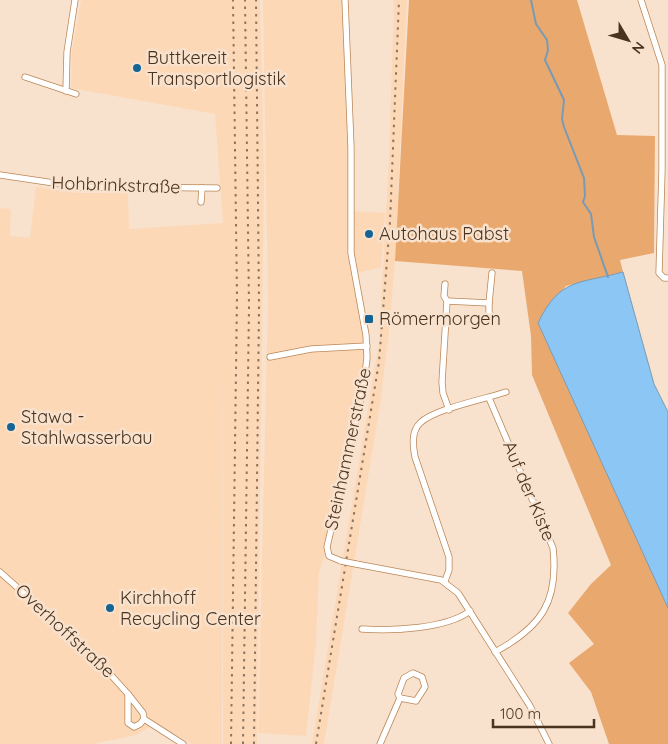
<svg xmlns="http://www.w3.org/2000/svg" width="668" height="744" font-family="Quicksand,sans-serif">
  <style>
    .built { fill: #fdd8b7 }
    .green { fill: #e9a96e }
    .water { fill: #8cc6f4; stroke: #789ab4 }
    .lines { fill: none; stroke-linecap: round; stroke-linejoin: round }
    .stream { stroke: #789ab4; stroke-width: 2 }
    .minor-casing { stroke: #ba8656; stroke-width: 7 }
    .minor { stroke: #fff; stroke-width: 5.5 }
    .rail { stroke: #8b7561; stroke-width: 2; stroke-dasharray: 2.5 5; stroke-linecap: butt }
    .minor-bridge-casing { stroke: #ba8656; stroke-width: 7; stroke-linecap: butt }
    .minor-bridge { stroke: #fff; stroke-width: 5.5 }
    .poi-dot { fill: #156496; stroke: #f8e2ce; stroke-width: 2 }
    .labels { text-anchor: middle; stroke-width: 5; stroke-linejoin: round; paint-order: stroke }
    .poi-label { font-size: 18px; fill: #49331f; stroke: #f8e2ce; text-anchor: start }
    .street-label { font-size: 18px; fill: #49331f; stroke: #f8e2ce }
  </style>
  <rect width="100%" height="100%" fill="#f8e2ce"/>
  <g class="built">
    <path d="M81 0H260L264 179 257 744H223V255L222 744H192L156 723 136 735 93 744H0V208L11 209 10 236 30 238 36 187 78 193H128L129 229 223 223 215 114 71 88 72 51Z"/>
    <path d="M263 0H345L351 211 385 213 381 268 354 273 367 358 327 547 319 572 316 643 306 736 258 733 268 302Z"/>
    <path d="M394 0H407L395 261 389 332 380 405 324 744H312L379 342 389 159Z"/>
  </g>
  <path class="green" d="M409 0H577L617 135 655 136 654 253 620 260 623 272 566 286 538 323 668 608V744H609L591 692 569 663 594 644 568 613 591 584 611 565 532 375 531 336 522 271 395 261Z"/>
  <path class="water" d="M623 272 654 384 668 412V608L538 323C560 277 580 284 623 272Z"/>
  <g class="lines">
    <path class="stream" d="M531 0 536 24 547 40 548 50 545 60 564 100 562 119 564 127 584 178 585 196 583 202 591 214 594 237 608 277"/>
    <defs>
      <g id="minor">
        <path d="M641 0 662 65V170L659 273 664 278H668"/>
        <path d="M25 77 76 94"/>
        <path d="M66 91 67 52 75 0"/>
        <path d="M0 175 81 187 217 188"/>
        <path d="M201 202 202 188"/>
        <path d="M445 284 444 296 447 301 442 382 443 393 449 410"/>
        <path d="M447 301 489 303 492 273"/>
        <path d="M489 303V313L492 316"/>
        <path d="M270 357 311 349 367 346"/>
        <path d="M489 398 553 548C559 602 541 627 495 652"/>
        <path d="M341 561 329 556 327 547 363 390 367 358 366 335 351 253V147L345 0"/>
        <path d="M356 564 441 580 458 593 530 706 549 744"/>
        <path d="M0 572 92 654 128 694"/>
        <path d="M445 581 449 570V557L415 457C413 446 411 432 420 423 434 409 485 399 506 392"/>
        <path d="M362 629C392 631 446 629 470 611"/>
        <path d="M144 719 140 724 134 727 128 723V694L143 713 144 719 183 744"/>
        <path d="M380 744 400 698 398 694 404 678 413 673 422 677 425 687 416 701 400 698"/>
      </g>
    </defs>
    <use href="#minor" class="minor-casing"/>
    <use href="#minor" class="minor"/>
    <g class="rail">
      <path d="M231 744 237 296 233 0"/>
      <path d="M243 744 249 306 245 0"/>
      <path d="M254 744 259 306 256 0"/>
      <path d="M316 744 379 362 390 222 399 0"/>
    </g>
    <defs>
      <path id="minor-bridge" d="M341 561 356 564"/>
    </defs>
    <use href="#minor-bridge" class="minor-bridge-casing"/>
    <use href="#minor-bridge" class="minor-bridge"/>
  </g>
  <g class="poi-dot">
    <circle cx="137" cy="68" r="5"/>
    <circle cx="369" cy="234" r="5"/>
    <rect x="364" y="314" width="10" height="10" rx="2.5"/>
    <circle cx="11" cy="427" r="5"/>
    <circle cx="110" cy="608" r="5"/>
  </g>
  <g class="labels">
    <g class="poi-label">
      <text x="147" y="64">Buttkereit<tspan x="147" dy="21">Transportlogistik</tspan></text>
      <text x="379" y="240">Autohaus Pabst</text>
      <text x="379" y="325">Römermorgen</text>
      <text x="21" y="423">Stawa -<tspan x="21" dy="21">Stahlwasserbau</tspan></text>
      <text x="120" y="604">Kirchhoff<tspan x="120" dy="21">Recycling Center</tspan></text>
    </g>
    <g class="street-label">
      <text transform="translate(116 185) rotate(2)" y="6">Hohbrinkstraße</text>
      <text transform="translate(348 449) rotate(-78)" y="6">Steinhammerstraße</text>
      <text transform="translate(529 491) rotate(67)" y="6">Auf der Kiste</text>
      <text transform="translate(65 631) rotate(43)" y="6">Overhoffstraße</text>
    </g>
  </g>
  <g transform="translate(628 40) rotate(128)" stroke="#f8e2ce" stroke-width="4" paint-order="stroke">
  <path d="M0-4L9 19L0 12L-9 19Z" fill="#49331f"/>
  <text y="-8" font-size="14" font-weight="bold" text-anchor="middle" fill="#49331f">N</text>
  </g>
  <path d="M493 719v8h101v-8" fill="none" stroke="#49331f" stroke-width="2.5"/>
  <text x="500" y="719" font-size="15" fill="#49331f" stroke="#f8e2ce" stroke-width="4" paint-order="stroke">100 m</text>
</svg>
